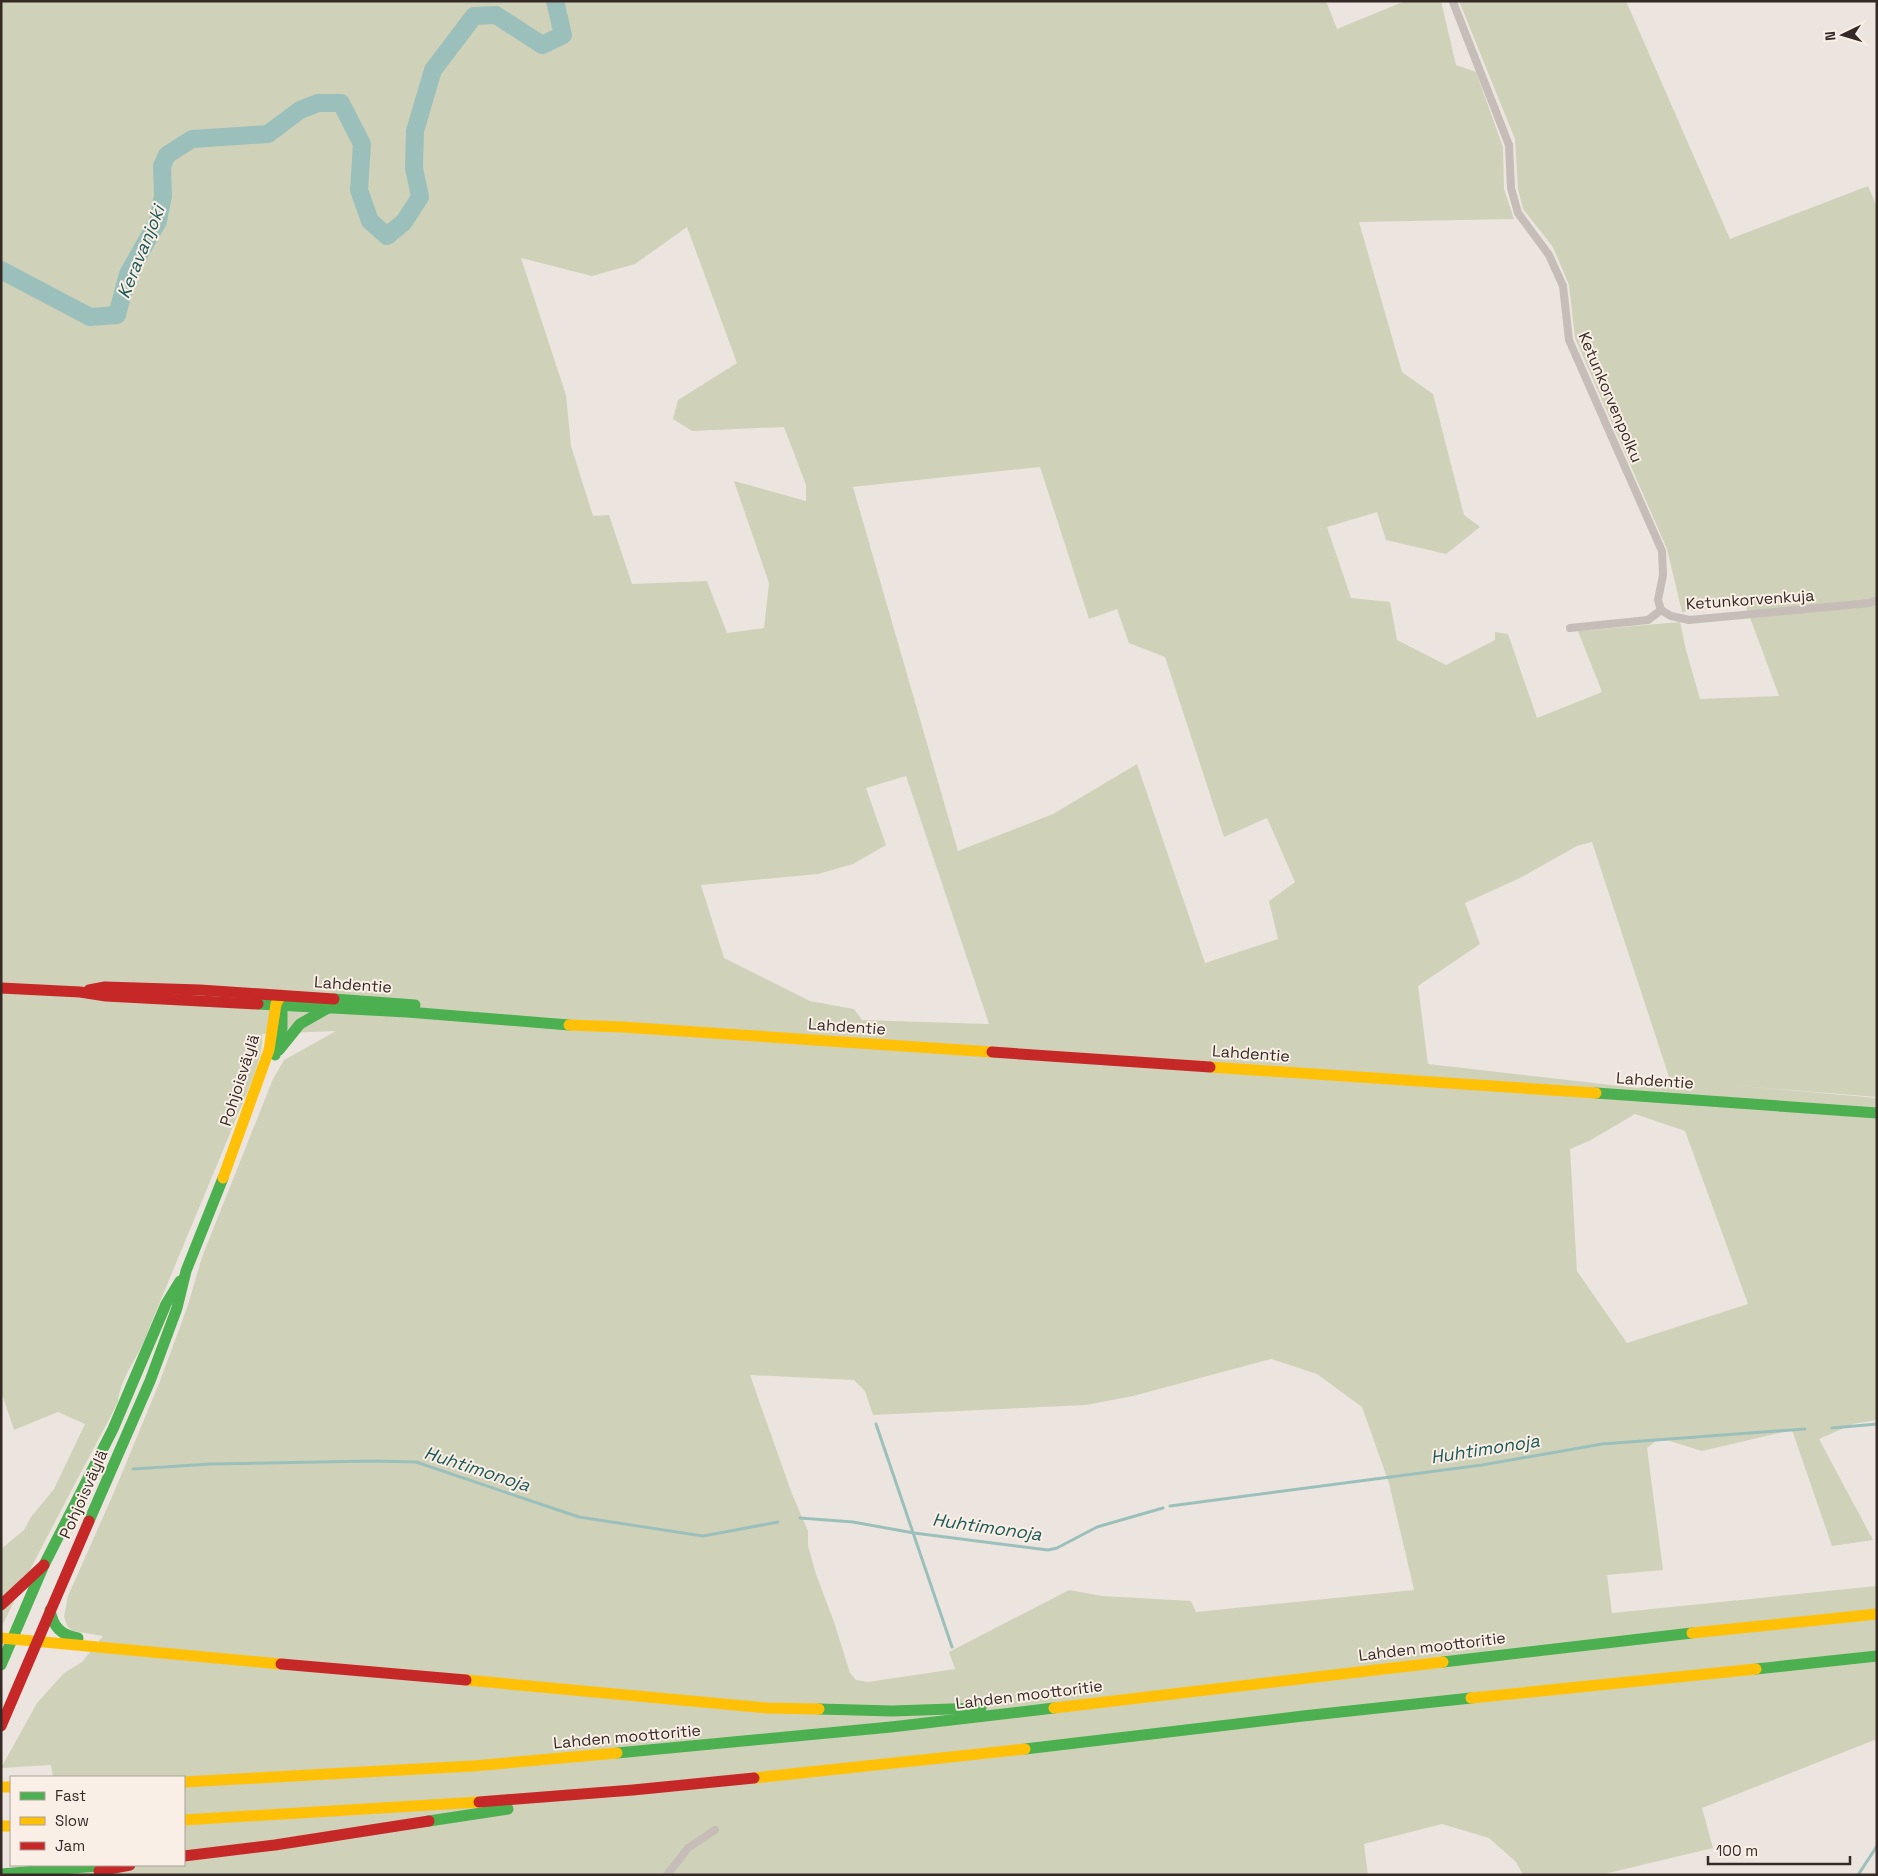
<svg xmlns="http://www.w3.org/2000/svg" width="1878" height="1876" font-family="'Space Grotesk',sans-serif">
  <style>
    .green { fill: #cfd2b8; fill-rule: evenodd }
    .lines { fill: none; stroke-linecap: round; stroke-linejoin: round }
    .stream { stroke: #9bc0bc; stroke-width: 3 }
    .river { stroke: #9bc0bc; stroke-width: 18 }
    .street { stroke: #c6bdb8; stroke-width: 8 }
    .fast { stroke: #4caf50; stroke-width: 11 }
    .slow { stroke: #ffc107; stroke-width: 11 }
    .jam { stroke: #c62828; stroke-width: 11 }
    .labels { text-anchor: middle; stroke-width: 4; stroke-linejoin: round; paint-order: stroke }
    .street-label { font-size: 16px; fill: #362a27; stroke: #faefe6 }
    .water-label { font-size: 18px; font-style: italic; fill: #1b5957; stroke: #faefe6 }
  </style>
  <rect width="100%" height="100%" fill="#ece5df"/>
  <path class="green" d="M1 1H1326L1337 29 1405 1H1441L1456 65 1476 72 1503 147 1504 189 1514 219 1359 222 1402 372 1433 394 1464 515 1480 527 1446 554 1386 540 1377 512 1327 527 1351 598 1390 602 1397 640 1446 665 1495 640V632L1508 634 1537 718 1602 692 1578 631 1680 622 1686 650 1700 699 1779 696 1745 604 1682 612 1667 549 1575 338 1569 285 1553 247 1523 209 1518 189 1515 139 1459 1H1626L1730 239 1868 186 1877 207V1097L1729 1085 1877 1098V1420L1853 1424 1819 1439 1873 1540 1832 1546 1792 1430 1702 1451 1660 1438 1647 1448 1663 1570 1607 1575 1612 1613 1877 1586V1739L1702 1808 1713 1848 1600 1875H1523L1516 1862 1489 1838 1442 1824 1364 1844 1368 1875H59L58 1865H184V1777H53L51 1765 1 1768 37 1703 64 1673 82 1662 103 1636 73 1631 67 1626 64 1616 68 1596 115 1490 160 1381 188 1305 202 1257 273 1079 284 1060 336 1031 262 1034C265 1057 244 1099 235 1121 206 1193 175 1264 146 1336 138 1358 120 1378 118 1402 79 1477 38 1552 1 1628V1549L24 1530 31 1517 54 1489 85 1424 58 1412 14 1430 1 1391ZM687 227 737 363 678 400 673 419 692 431 784 427 806 485V501L734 481 769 583 764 628 727 633 707 581 632 584 609 515 593 516 571 446 566 395 521 258 592 276 635 264ZM1040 467 1089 619 1117 609 1129 643 1165 657 1224 837 1267 818 1295 882 1269 901 1278 939 1205 963 1137 764 1053 814 958 851 853 487ZM906 776 989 1024H988L862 1020 854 1009 810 1001 724 958 701 885 818 874 853 864 886 845 866 788ZM1592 842 1670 1080 1638 1088 1428 1064 1418 986 1480 944 1465 903 1522 877 1577 846ZM1635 1114 1685 1131 1748 1304 1627 1343 1577 1271 1570 1149 1589 1141ZM1271 1359 1317 1374 1362 1407 1389 1483 1414 1590 1196 1612 1191 1601 1103 1596 1069 1590 949 1652 955 1669 868 1682 856 1680 850 1673 834 1622 816 1574 808 1546V1531L792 1494 750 1375 854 1380 865 1391 873 1415 1086 1405 1133 1396Z"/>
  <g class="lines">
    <g class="stream">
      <path d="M876 1424 952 1647"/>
      <path d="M1832 1428 1877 1424"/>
      <path d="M133 1469 210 1464 371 1461 416 1462 579 1517 703 1536 778 1522"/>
      <path d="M1170 1506 1482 1465 1602 1444 1805 1429"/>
      <path d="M800 1518 853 1522 914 1533 1048 1550 1057 1548 1097 1527 1163 1508"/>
      <path d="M1858 1875 1877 1846"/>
    </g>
    <path class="river" d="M1 270 90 317 117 315 128 274 158 221 163 196 162 166 167 155 192 139 268 134 300 110 318 103H341L362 144 359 190 370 221 387 236 404 222 420 197 414 168 415 131 433 70 474 16 496 15 542 45 563 35 555 1"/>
    <g class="street">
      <path d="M1453 2 1509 145 1511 188 1518 213 1549 255 1563 286 1569 340 1662 551 1663 575 1658 600 1661 610"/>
      <path d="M1661 610 1671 616 1689 620 1870 603 1877 600"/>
      <path d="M1570 628 1648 620 1661 610"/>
      <path d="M667 1875 688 1848 715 1830"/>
    </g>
    <g class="fast">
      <path d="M334 999 415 1005"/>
      <path d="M258 1004 407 1012 569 1025"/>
      <path d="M279 1050 300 1024 328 1008"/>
      <path d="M275 1055 282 1028V999"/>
      <path d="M1596 1093 1877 1113"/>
      <path d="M89 1521 150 1381 177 1308 186 1271 223 1178"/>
      <path d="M50 1610C53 1627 61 1635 78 1638"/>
      <path d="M1443 1662 1692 1633"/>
      <path d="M1 1665 44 1565 113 1429 166 1304 180 1281"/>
      <path d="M1756 1669 1877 1656"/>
      <path d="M819 1709 892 1711 981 1708"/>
      <path d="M1025 1749 1303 1716 1471 1698"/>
      <path d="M617 1753 891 1727 1054 1708"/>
      <path d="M429 1821 508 1809"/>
      <path d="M1 1874 109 1865"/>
    </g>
    <g class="slow">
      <path d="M569 1025 622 1027 992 1052"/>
      <path d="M1210 1067 1596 1093"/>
      <path d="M223 1178 269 1050 276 1004 281 995"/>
      <path d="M1692 1633 1877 1614"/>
      <path d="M1 1638 281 1664"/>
      <path d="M466 1680 767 1708 819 1709"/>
      <path d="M1471 1698 1756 1669"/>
      <path d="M1054 1708 1443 1662"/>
      <path d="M754 1778 1025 1749"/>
      <path d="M184 1782 473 1766 617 1753"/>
      <path d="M1 1787H11"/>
      <path d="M184 1820 479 1802"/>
      <path d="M1 1826H11"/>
    </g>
    <g class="jam">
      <path d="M1 988 80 992 106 996 258 1004"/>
      <path d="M89 990 105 987 200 990 334 999"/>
      <path d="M992 1052 1210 1067"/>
      <path d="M1 1605 44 1565"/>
      <path d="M281 1664 466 1680"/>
      <path d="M1 1726 89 1521"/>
      <path d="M479 1802 633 1790 754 1778"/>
      <path d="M184 1856 275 1845 429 1821"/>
      <path d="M99 1871 130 1865"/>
    </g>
  </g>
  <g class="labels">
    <g class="street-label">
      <text transform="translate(1611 397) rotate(67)" y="6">Ketunkorvenpolku</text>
      <text transform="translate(1750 599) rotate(-4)" y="6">Ketunkorvenkuja</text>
      <text transform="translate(353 984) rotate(4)" y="6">Lahdentie</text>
      <text transform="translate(847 1026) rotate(4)" y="6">Lahdentie</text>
      <text transform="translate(1251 1053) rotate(4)" y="6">Lahdentie</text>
      <text transform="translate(239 1080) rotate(-72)" y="6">Pohjoisväylä</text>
      <text transform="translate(1655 1080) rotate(4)" y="6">Lahdentie</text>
      <text transform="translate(83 1494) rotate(-66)" y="6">Pohjoisväylä</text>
      <text transform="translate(1432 1646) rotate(-7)" y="6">Lahden moottoritie</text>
      <text transform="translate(1029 1694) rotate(-7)" y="6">Lahden moottoritie</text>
      <text transform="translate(627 1736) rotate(-5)" y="6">Lahden moottoritie</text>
    </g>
    <g class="water-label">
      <text transform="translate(141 252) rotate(-68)" y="6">Keravanjoki</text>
      <text transform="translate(1485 1449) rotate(-9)" y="6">Huhtimonoja</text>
      <text transform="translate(477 1469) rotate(18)" y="6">Huhtimonoja</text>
      <text transform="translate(987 1527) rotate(8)" y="6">Huhtimonoja</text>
    </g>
  </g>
  <rect width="1878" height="1876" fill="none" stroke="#362a27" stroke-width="5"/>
  <rect x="10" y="1776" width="175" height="90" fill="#faefe6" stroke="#aca09a"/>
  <rect x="20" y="1792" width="25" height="8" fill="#4caf50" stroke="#aca09a"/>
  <text x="55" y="1801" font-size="15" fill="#362a27">Fast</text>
  <rect x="20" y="1817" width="25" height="8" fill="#ffc107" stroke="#aca09a"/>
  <text x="55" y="1826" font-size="15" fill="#362a27">Slow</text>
  <rect x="20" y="1842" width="25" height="8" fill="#c62828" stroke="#aca09a"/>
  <text x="55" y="1851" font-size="15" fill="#362a27">Jam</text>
  <g transform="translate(1843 35) rotate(265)" stroke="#faefe6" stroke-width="4" paint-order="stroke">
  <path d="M0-4L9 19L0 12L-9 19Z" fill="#362a27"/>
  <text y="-8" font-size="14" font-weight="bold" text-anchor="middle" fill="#362a27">N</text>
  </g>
  <path d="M1708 1856v8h142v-8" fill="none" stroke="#362a27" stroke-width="2.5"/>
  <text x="1716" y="1856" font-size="15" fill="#362a27" stroke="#faefe6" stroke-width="4" paint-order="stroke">100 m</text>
</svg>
